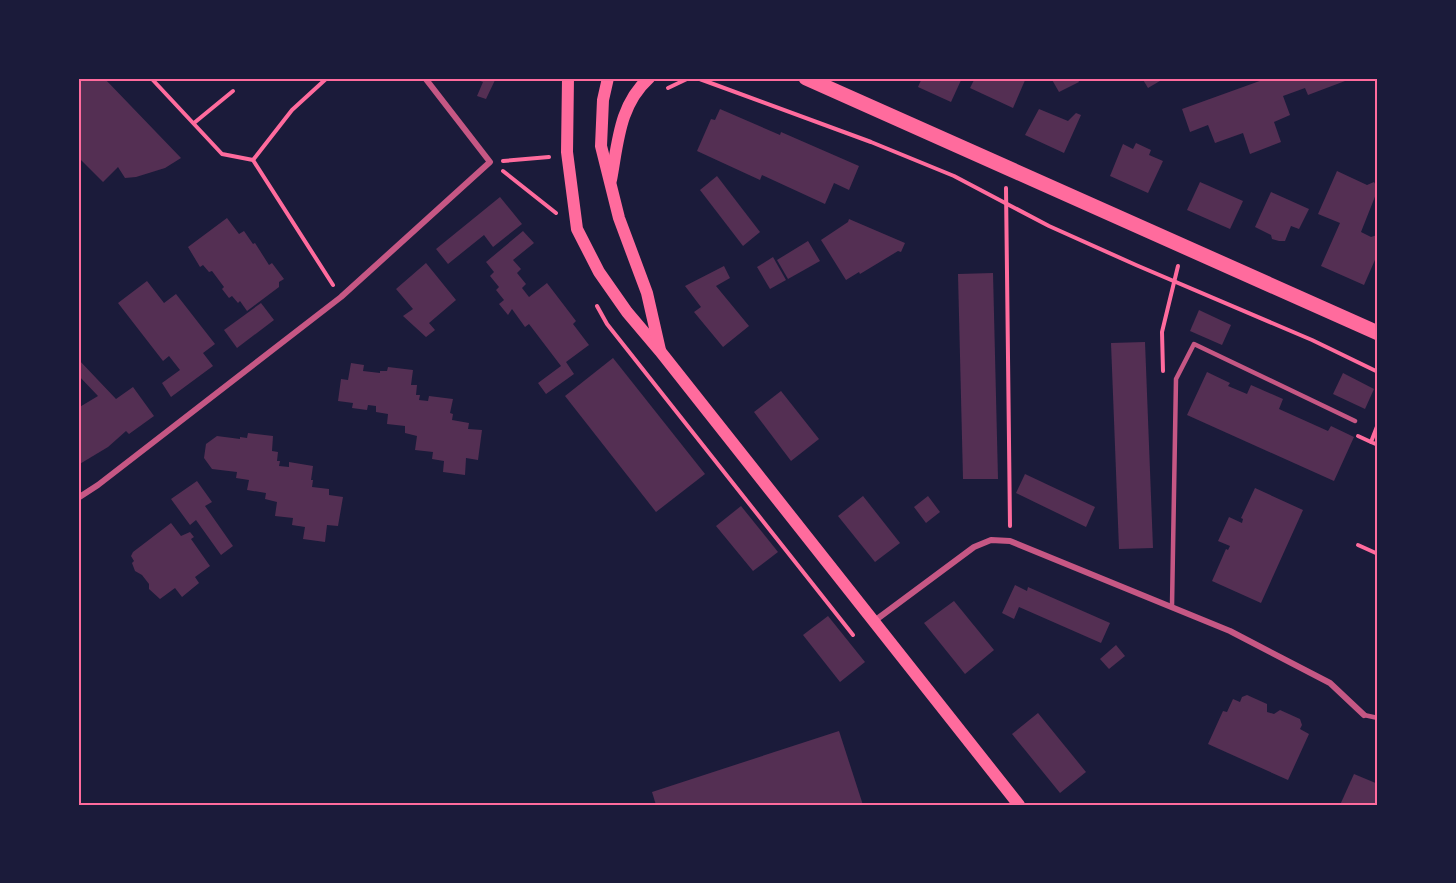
<svg xmlns="http://www.w3.org/2000/svg" width="1456" height="883" font-family="'Source Sans 3',sans-serif">
  <style>
    .building { fill: #542f53 }
    .lines { fill: none; stroke-linecap: round; stroke-linejoin: round }
    .path { stroke: #ff6b9d; stroke-width: 4 }
    .service { stroke: #c65784; stroke-width: 4.5 }
    .minor { stroke: #c65784; stroke-width: 6 }
    .secondary { stroke: #ff6b9d; stroke-width: 12 }
    .primary { stroke: #ff6b9d; stroke-width: 15 }
    .neatline { fill: none; stroke: #ff6b9d; stroke-width: 2 }
  </style>
  <rect width="100%" height="100%" fill="#1b1b3a"/>
  <g class="building">
    <path d="M83 78H104L181 158 165 168 136 177 125 178 118 167 103 182 78 157V80Z"/>
    <path d="M473 78H496L486 99 477 96 483 82Z"/>
    <path d="M922 78H962L951 102 918 87Z"/>
    <path d="M975 78H1026L1013 108 970 88Z"/>
    <path d="M1051 78H1077L1079 82 1059 92Z"/>
    <path d="M1142 78H1165L1148 88Z"/>
    <path d="M1268 78H1353L1308 95 1305 88 1283 96 1290 115 1274 122 1281 142 1250 154 1243 133 1215 143 1208 125 1190 132 1182 109Z"/>
    <path d="M720 109 780 135 781 132 859 166 849 190 834 183 825 204 762 175 760 180 697 151 711 119 715 120Z"/>
    <path d="M1039 109 1068 121 1076 113 1081 115 1064 153 1025 135Z"/>
    <path d="M1136 143 1151 150 1149 155 1163 161 1148 193 1110 176 1123 144 1133 149Z"/>
    <path d="M1337 171 1367 185 1374 182 1378 189 1361 232 1371 237 1377 235 1378 238V253L1364 285 1321 266 1340 223 1318 214Z"/>
    <path d="M717 176 760 232 743 246 700 190Z"/>
    <path d="M1200 182 1243 201 1230 229 1187 210Z"/>
    <path d="M1271 192 1309 209 1299 229 1291 226 1285 241H1279L1272 239 1271 235 1255 227Z"/>
    <path d="M500 197 522 224 493 247 484 235 448 264 436 249Z"/>
    <path d="M227 218 239 234 244 231 253 244 255 243 269 265 272 263 284 279 279 282V287L247 311 240 301 238 303 232 296 229 298 222 289 224 287 212 271 209 272 203 265 200 267 188 247Z"/>
    <path d="M849 219 905 243 901 252 898 251 860 274 859 272 846 280 821 240 848 222Z"/>
    <path d="M523 231 534 243 513 260 521 269 517 273 526 284 522 288 529 297 547 283 576 321 573 324 589 345 566 362 574 374 546 394 538 383 561 366 529 324 525 327 512 309 508 315 499 304 504 300 496 290 499 287 490 276 494 272 486 262Z"/>
    <path d="M808 241 820 261 788 279 777 260Z"/>
    <path d="M773 257 786 280 770 289 757 267Z"/>
    <path d="M426 263 456 300 429 323 435 330 426 337 403 316 413 309 396 289Z"/>
    <path d="M724 266 730 278 716 286 749 326 723 347 694 312 701 307 685 286Z"/>
    <path d="M993 273 998 479H963L958 274Z"/>
    <path d="M147 281 164 303 176 294 215 344 203 353 213 366 171 397 162 383 180 370 169 356 163 361 118 303Z"/>
    <path d="M261 303 274 320 237 348 224 330Z"/>
    <path d="M1199 310 1231 325 1222 345 1190 331Z"/>
    <path d="M1145 342 1153 548 1119 549 1111 343Z"/>
    <path d="M613 358 705 474 656 512 565 396Z"/>
    <path d="M78 359 116 399 133 387 154 416 129 434 126 431 108 447 78 465V408L98 396 78 375Z"/>
    <path d="M351 363 364 365 363 371 380 373V371H387L388 367 413 370 411 385H417L416 395H420L419 400 428 401 429 396 453 399 450 413 453 414 452 420 469 423 468 429 482 430 478 460 466 458 465 475 443 472 444 461 432 459 433 452 415 450 417 436 405 433V426L387 424 388 414 376 412V406L368 405 367 410 352 408 353 403 338 401 341 379 348 380Z"/>
    <path d="M1207 372 1230 383 1228 386 1247 394 1251 385 1283 399 1279 409 1328 431 1331 426 1354 437 1334 481 1187 415Z"/>
    <path d="M1343 373 1374 389 1365 409 1333 394Z"/>
    <path d="M781 391 819 439 791 461 754 412Z"/>
    <path d="M248 433 273 436 272 451 278 452 277 461H280L279 466 289 467V462L313 466 311 480H313L312 487 329 489V495L343 497 338 526 327 525 325 542 303 539 305 527 292 525 293 518 275 516 277 502 265 499 266 493 247 490 249 480 236 478 237 472 212 469 204 458 206 444 217 436 240 439V437L247 438Z"/>
    <path d="M1025 474 1095 507 1086 527 1016 493Z"/>
    <path d="M197 481 212 502 205 506 233 546 221 555 196 520 190 525 171 499Z"/>
    <path d="M1255 488 1303 510 1261 603 1212 581 1226 549 1228 550 1230 546 1218 541 1229 517 1242 523 1243 519 1241 518Z"/>
    <path d="M863 496 900 543 875 562 838 516Z"/>
    <path d="M928 496 940 512 926 523 914 507Z"/>
    <path d="M741 506 778 552 753 571 716 526Z"/>
    <path d="M171 523 181 536 190 532 194 537 191 539 210 566 195 577 199 583 182 597 175 588 160 599 149 589V584L142 575 135 571 132 563 134 561 131 556 133 552Z"/>
    <path d="M1015 585 1027 591 1028 587 1110 623 1101 643 1019 607 1014 619 1002 613Z"/>
    <path d="M954 601 994 650 965 674 924 623Z"/>
    <path d="M828 616 865 662 840 682 803 635Z"/>
    <path d="M1116 645 1125 656 1109 669 1100 659Z"/>
    <path d="M1247 695 1267 704V712L1274 714 1280 710 1300 719 1302 725 1300 729 1309 734 1288 780 1208 744 1223 711 1227 712 1233 699 1240 702 1242 697Z"/>
    <path d="M1038 713 1086 772 1060 793 1012 734Z"/>
    <path d="M839 731 863 805H656L652 792Z"/>
    <path d="M1354 774 1378 784V805H1340Z"/>
  </g>
  <g class="lines">
    <g class="path">
      <path d="M151 78 222 154 253 160 333 285"/>
      <path d="M697 78 871 142 954 176 1049 226 1136 265 1312 340 1378 372"/>
      <path d="M668 88 689 78"/>
      <path d="M194 123 233 91"/>
      <path d="M253 160 292 110 327 78"/>
      <path d="M503 161 549 157"/>
      <path d="M503 171 556 213"/>
      <path d="M1006 188 1010 526"/>
      <path d="M597 306 607 324 853 635"/>
      <path d="M1163 371 1162 332 1178 266"/>
      <path d="M1378 424 1371 442 1378 445"/>
      <path d="M1358 436 1371 442"/>
      <path d="M1358 545 1378 554"/>
    </g>
    <g class="service">
      <path d="M1172 606 1176 379 1194 344 1355 421"/>
      <path d="M1364 715 1378 718"/>
    </g>
    <g class="minor">
      <path d="M78 498 98 485 341 297 490 162 425 78"/>
      <path d="M873 622 974 547 991 540 1010 541 1230 631 1330 683 1364 715"/>
    </g>
    <g class="secondary">
      <path d="M568 78 567 152 577 229 599 272 627 312 660 351 1019 805"/>
      <path d="M608 78 603 100 601 146 619 218 647 293 660 350"/>
      <path d="M611 180C618 143 619 105 649 78"/>
    </g>
    <path class="primary" d="M806 78 1378 333"/>
  </g>
  <rect width="1456" height="883" fill="none" stroke="#1b1b3a" stroke-width="159"/>
  <rect x="80" y="80" width="1296" height="724" class="neatline"/>
</svg>
